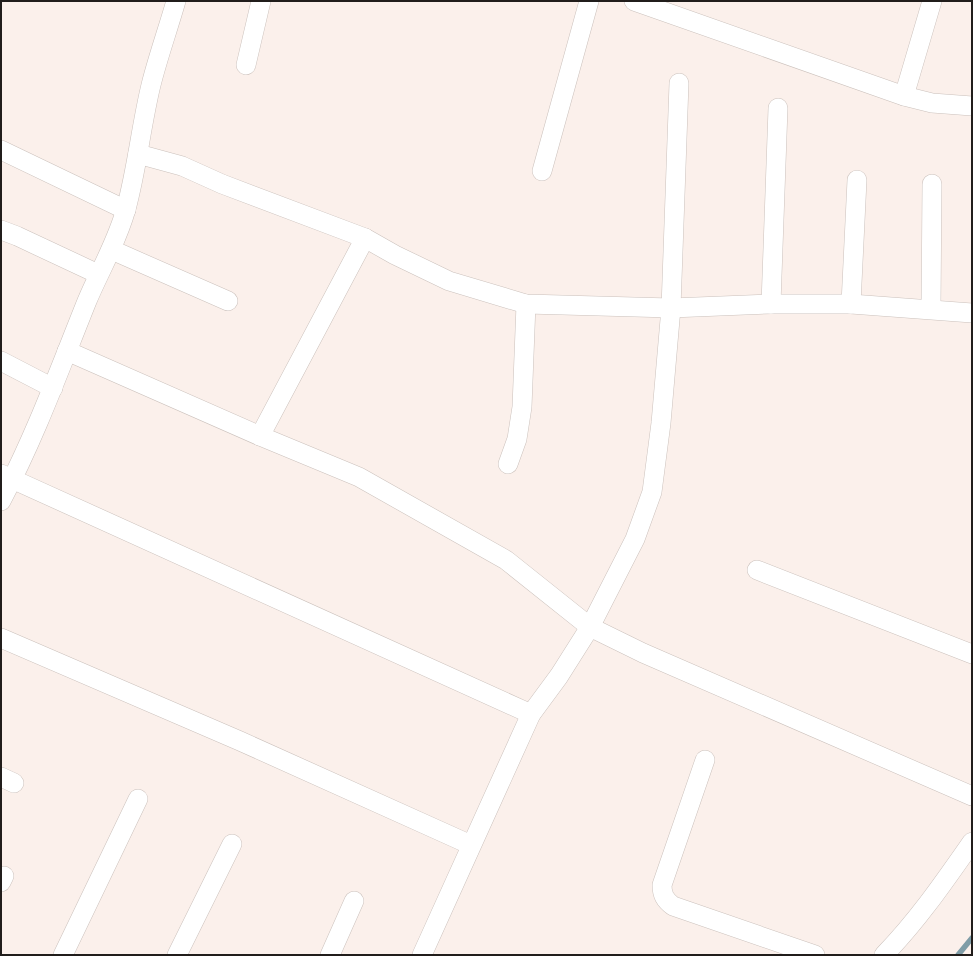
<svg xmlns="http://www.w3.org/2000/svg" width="973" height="956" font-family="'Noto Sans',sans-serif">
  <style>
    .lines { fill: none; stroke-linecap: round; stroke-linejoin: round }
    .stream { stroke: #809da7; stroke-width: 5.5 }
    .minor-casing { stroke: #cbc1bc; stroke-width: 20 }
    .minor { stroke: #fff; stroke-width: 19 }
  </style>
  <rect width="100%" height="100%" fill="#fbf0eb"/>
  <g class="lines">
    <path class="stream" d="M958 955 972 938"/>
    <defs>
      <g id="minor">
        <path d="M634 1 904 96 932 103 972 106"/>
        <path d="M246 65 261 1"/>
        <path d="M904 96 932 1"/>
        <path d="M1 150 126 210"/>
        <path d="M138 154 182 166 222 184 365 238 395 255 449 281 526 304 671 308 771 304H851L972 313"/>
        <path d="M542 171 589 1"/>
        <path d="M1 230 17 236 98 274"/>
        <path d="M112 250 228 301"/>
        <path d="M771 304 778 108"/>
        <path d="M851 304 857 180"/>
        <path d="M931 309 932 184"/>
        <path d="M67 351 260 436 359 477 506 560 590 627 643 653 972 796"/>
        <path d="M1 361 53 388"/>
        <path d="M260 436 365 238"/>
        <path d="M508 464 517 439 522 407 526 304"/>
        <path d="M1 474 531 714"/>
        <path d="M1 501C35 437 60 368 87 301 100 270 117 242 126 209 137 169 141 126 151 85 158 57 168 29 176 1"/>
        <path d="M757 570 972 654"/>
        <path d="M1 638 240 741 471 845"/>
        <path d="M705 760 662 885C662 895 665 900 673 906L815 955"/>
        <path d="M1 777 14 783"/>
        <path d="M1 882 4 876"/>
        <path d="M63 955 138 799"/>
        <path d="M177 955 232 844"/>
        <path d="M330 955 354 901"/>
        <path d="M422 955 531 714 559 676 590 627 635 539 652 492 661 423 671 308 679 83"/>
        <path d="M884 955C918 920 944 882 972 842"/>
      </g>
    </defs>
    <use href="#minor" class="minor-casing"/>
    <use href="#minor" class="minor"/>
  </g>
  <rect width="973" height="956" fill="none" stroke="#211d1b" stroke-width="4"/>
</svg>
